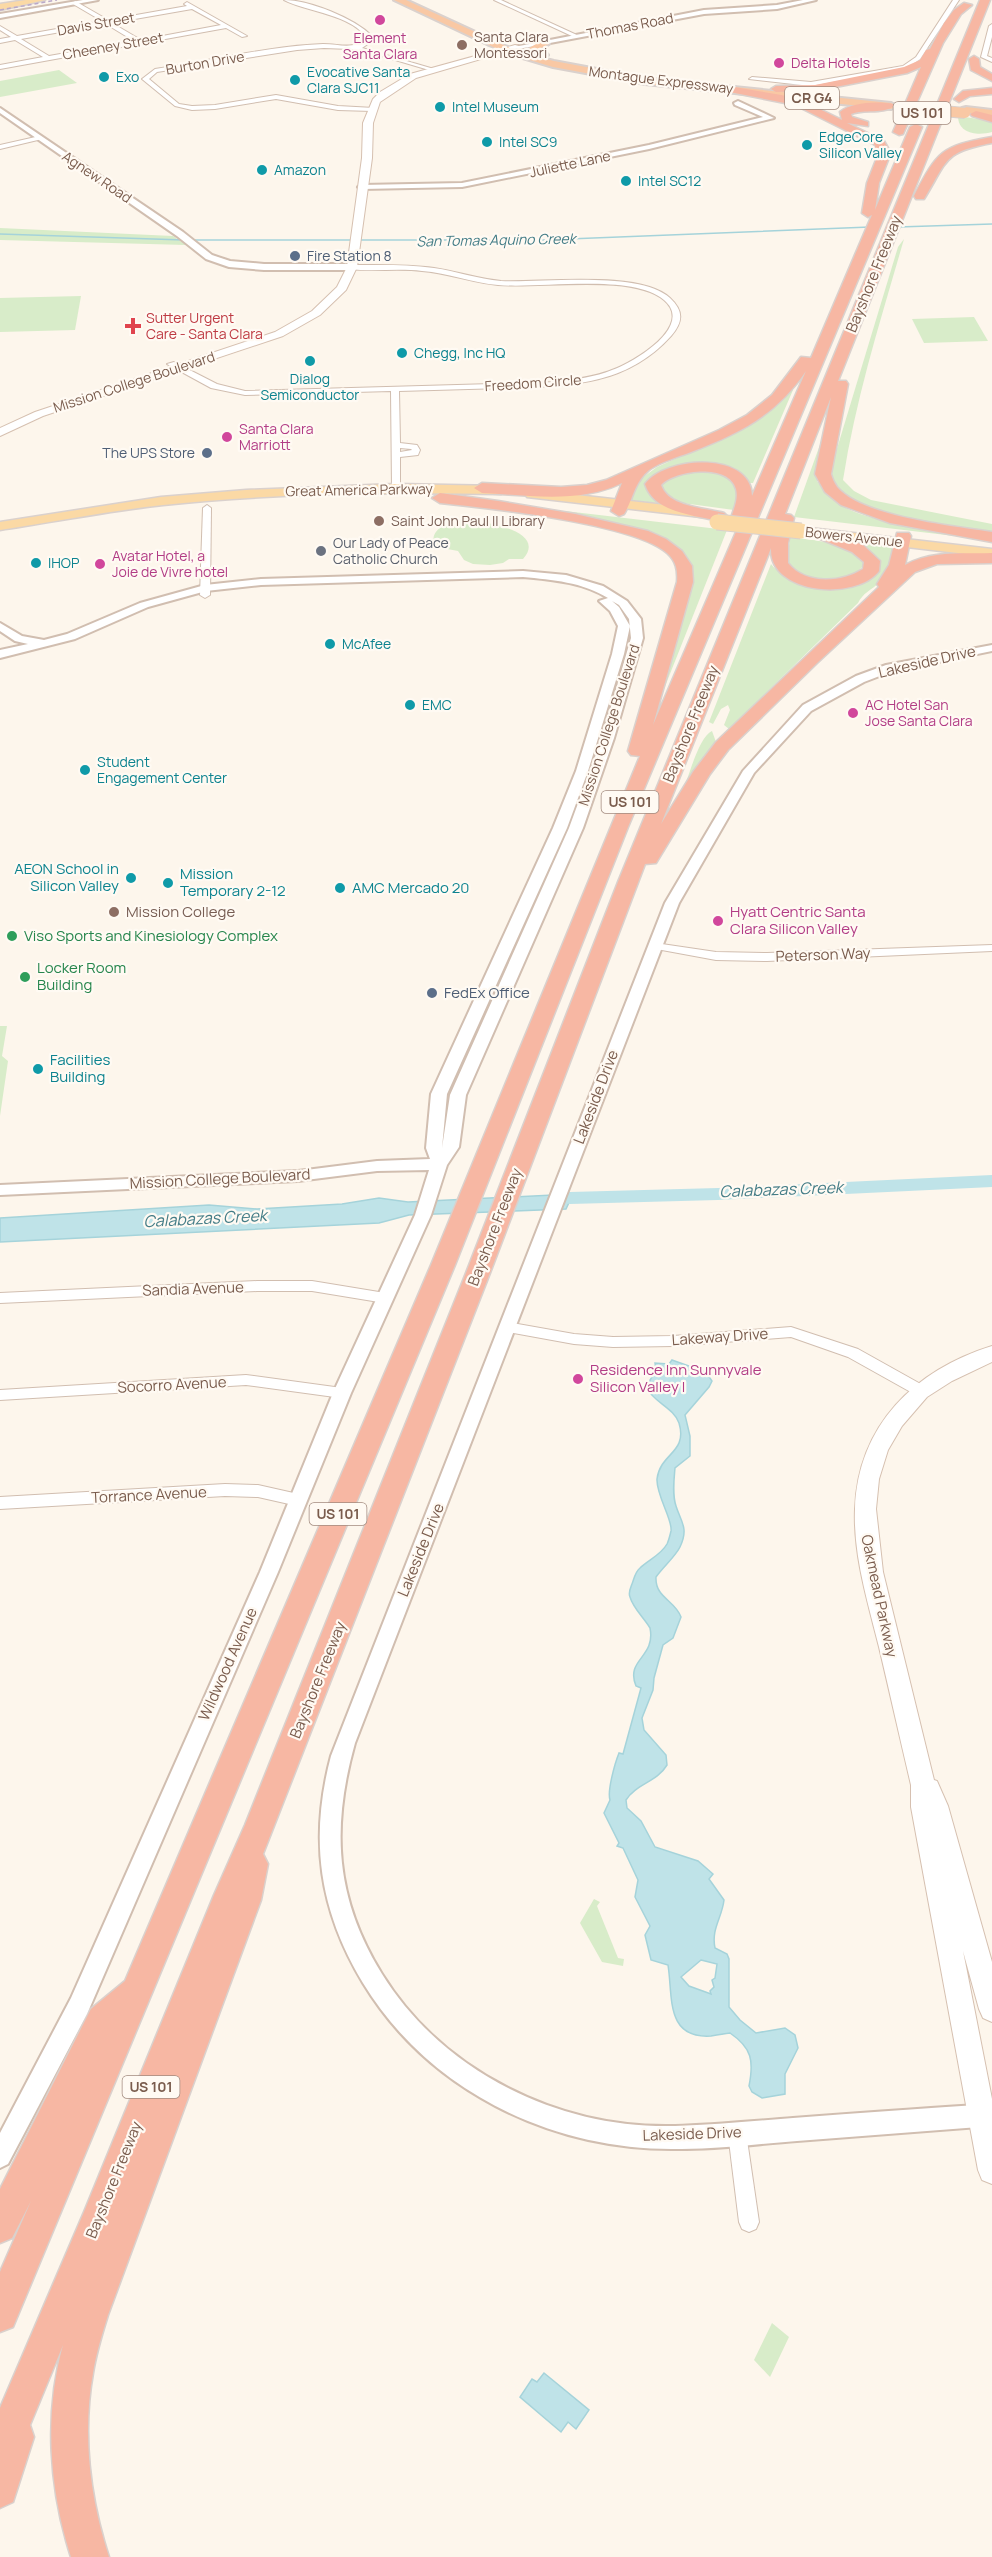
<svg xmlns="http://www.w3.org/2000/svg" width="992" height="2557" font-family="Manrope,sans-serif">
  <style>
    .green { fill: #d8ecc9 }
    .water { fill: #bfe3e8; stroke: #a5d3da; stroke-width: 1.5; fill-rule: evenodd }
    .lines { fill: none; stroke-linecap: round; stroke-linejoin: round }
    .stream { stroke: #a5d3da; stroke-width: 1.5 }
    .river { fill: #bfe3e8; fill-rule: evenodd }
    .minor-casing { stroke: #d1beb0; stroke-width: 2 }
    .tertiary-casing { stroke: #d1beb0; stroke-width: 4 }
    .secondary-casing { stroke: #d6c0b0; stroke-width: 2 }
    .primary-casing { stroke: #dad1cd; stroke-width: 3 }
    .trunk-casing { stroke: #dad1cd; stroke-width: 4 }
    .motorway-casing { stroke: #dad1cd; stroke-width: 3 }
    .minor { fill: #fff; fill-rule: evenodd }
    .tertiary { fill: #fff; fill-rule: evenodd }
    .secondary { fill: #fff; fill-rule: evenodd }
    .primary { fill: #fbd9a5; fill-rule: evenodd }
    .trunk { fill: #f9c8a4; fill-rule: evenodd }
    .motorway { fill: #f7b7a3; fill-rule: evenodd }
    .rail { stroke: #b9a8c9; stroke-width: 1.5; stroke-dasharray: 4 3; stroke-linecap: butt }
    .primary-bridge-casing { stroke: #dad1cd; stroke-width: 17; stroke-linecap: butt }
    .trunk-bridge-casing { stroke: #dad1cd; stroke-width: 12; stroke-linecap: butt }
    .primary-bridge { stroke: #fbd9a5; stroke-width: 15 }
    .trunk-bridge { stroke: #f9c8a4; stroke-width: 10 }
    .hotel-dot { fill: #d1479c; stroke: #fffaf3; stroke-width: 2 }
    .education-dot { fill: #8d6e63; stroke: #fffaf3; stroke-width: 2 }
    .culture-dot { fill: #0f9aa8; stroke: #fffaf3; stroke-width: 2 }
    .service-dot { fill: #5c6f8a; stroke: #fffaf3; stroke-width: 2 }
    .health-dot { fill: #e0444e; stroke: #fffaf3; stroke-width: 2 }
    .worship-dot { fill: #6b7280; stroke: #fffaf3; stroke-width: 2 }
    .leisure-dot { fill: #2e9e5b; stroke: #fffaf3; stroke-width: 2 }
    .labels { text-anchor: middle; stroke-width: 4.5; stroke-linejoin: round; paint-order: stroke }
    .far-street-label { font-size: 14px; fill: #7a5c4d; stroke: #fffaf3 }
    .far-education-label { font-size: 14px; fill: #785e54; stroke: #fffaf3; text-anchor: start }
    .far-hotel-label { font-size: 14px; fill: #b23c85; stroke: #fffaf3; text-anchor: start }
    .far-culture-label { font-size: 14px; fill: #0d838f; stroke: #fffaf3; text-anchor: start }
    .shield { fill: #fffaf3; stroke: #a28b7f; stroke-width: 1.5 }
    .shield-label { font-size: 14px; font-weight: bold; fill: #7a5c4d }
    .far-water-label { font-size: 14px; font-style: italic; fill: #437c86; stroke: #fffaf3 }
    .far-service-label { font-size: 14px; fill: #4e5e75; stroke: #fffaf3; text-anchor: start }
    .far-health-label { font-size: 14px; fill: #be3a42; stroke: #fffaf3; text-anchor: start }
    .far-worship-label { font-size: 14px; fill: #5b616d; stroke: #fffaf3; text-anchor: start }
    .street-label { font-size: 15px; fill: #7a5c4d; stroke: #fffaf3 }
    .culture-label { font-size: 15px; fill: #0d838f; stroke: #fffaf3; text-anchor: start }
    .education-label { font-size: 15px; fill: #785e54; stroke: #fffaf3; text-anchor: start }
    .hotel-label { font-size: 15px; fill: #b23c85; stroke: #fffaf3; text-anchor: start }
    .leisure-label { font-size: 15px; fill: #27864d; stroke: #fffaf3; text-anchor: start }
    .service-label { font-size: 15px; fill: #4e5e75; stroke: #fffaf3; text-anchor: start }
    .water-label { font-size: 16px; font-style: italic; fill: #437c86; stroke: #fffaf3 }
  </style>
  <rect width="100%" height="100%" fill="#fdf6ec"/>
  <g class="green">
    <path d="M59 70 77 83 0 97V81Z"/>
    <path d="M958 116 992 121V132C978 136 958 134 958 116Z"/>
    <path d="M0 228 173 236 186 245 0 240Z"/>
    <path d="M904 239C881 319 856 397 843 480L854 491 871 500 992 524V533C953 526 861 516 836 487 833 484 831 479 829 475L898 247Z"/>
    <path d="M81 296 75 330 0 332V298Z"/>
    <path d="M974 317 988 341 924 343 912 319Z"/>
    <path d="M791 390H793L753 483H746C738 474 729 473 717 470 692 464 671 462 650 478L648 487 659 501 656 503 629 500 642 478 657 467 744 428 771 409Z"/>
    <path d="M822 439 817 481C825 492 835 504 848 509 881 524 926 528 962 535L963 537 794 517Z"/>
    <path d="M679 471H709L732 478 739 493 734 510 682 503 658 489 661 479Z"/>
    <path d="M565 511 727 530 664 689 660 688 692 579 674 546 563 513Z"/>
    <path d="M463 520C479 520 549 530 523 559H509L503 563 490 565 473 564 464 560 458 551 442 548 434 543C430 528 451 521 463 520Z"/>
    <path d="M790 537C817 541 845 541 866 562 850 588 808 582 787 565Z"/>
    <path d="M868 544 894 548C891 561 888 573 879 583 871 590 863 593 858 603L729 729 724 725 730 710 728 705 721 709 713 724 709 722 771 564C789 587 836 593 862 583 868 580 873 576 878 572V561L866 547Z"/>
    <path d="M712 731 716 742 685 785C690 772 700 736 712 731Z"/>
    <path d="M0 1026H7L2 1056 8 1061 0 1116Z"/>
    <path d="M594 1899 600 1902 597 1906 618 1958 624 1959 623 1966 602 1962 580 1923Z"/>
    <path d="M772 2323 789 2337 770 2377 754 2360Z"/>
  </g>
  <g class="water">
    <path d="M573 1194 566 1209 409 1215 379 1223 0 1242V1218L209 1205 257 1209 342 1204 379 1198 408 1202Z"/>
    <path d="M672 1360 706 1372 712 1381 709 1387 685 1415 690 1436V1456L675 1468C674 1480 672 1494 676 1506 681 1522 689 1528 680 1547 675 1557 663 1567 656 1577 655 1598 675 1600 681 1617L673 1638 663 1645 654 1678 653 1690 642 1718 644 1730 666 1755 667 1765C657 1782 636 1784 626 1800L627 1808 641 1821 655 1847 698 1861 713 1874 709 1879 724 1900C722 1918 711 1929 715 1948L727 1954 729 1959V2007L740 2020 756 2033 785 2028 795 2035 798 2048 785 2074V2094L762 2098 752 2092 749 2086C754 2061 752 2048 730 2033 723 2034 717 2035 711 2036 665 2039 673 1996 668 1965L651 1960 645 1935 650 1926 635 1897 638 1880 623 1848 617 1846 619 1843 604 1813 610 1800C607 1791 615 1763 619 1753L623 1754 641 1688 636 1686C625 1659 656 1658 650 1628 644 1618 633 1608 630 1597 628 1593 630 1589 632 1584 634 1579 635 1572 640 1568 648 1560 661 1555 667 1544 669 1540 670 1535 671 1531 673 1520 656 1495 657 1479 660 1453 688 1453 679 1423 674 1408 653 1402 646 1387L656 1370 655 1363 669 1364ZM701 1960 717 1964 715 1978 712 1980 714 1987 710 1991 711 1994 689 1986 681 1977Z"/>
    <path d="M544 2373 589 2410 576 2429 568 2422 561 2432 520 2397 532 2379 537 2382Z"/>
  </g>
  <g class="lines">
    <g class="stream">
      <path d="M898 227 992 224"/>
      <path d="M0 234 184 240"/>
      <path d="M190 240H543L870 227"/>
    </g>
    <path class="river" d="M992 1175V1187L718 1200 570 1204 563 1203 561 1198 563 1193 570 1192 718 1188Z"/>
    <defs>
      <g id="minor">
        <path d="M284 0C309 0 354 18 372 36V41L362 48 434 69 429 70 375 54 350 49 324 48 297 50 157 72 149 79 179 104 192 106 215 105 276 95 338 106 374 108 372 111 338 110 276 99 215 109 192 110 175 106 142 79 155 69C209 61 269 46 323 44 341 44 351 50 367 39 354 15 307 12 284 0Z"/>
        <path d="M494 0H501L579 36 574 37Z"/>
        <path d="M953 0H959L920 59 907 68 811 86 749 79 752 77 811 82 903 66 916 57Z"/>
        <path d="M75 1 108 20 187 6 184 4 187 2 247 36 242 37 226 28 0 69V65L43 57 15 40 0 43V39L11 37 0 30V26L17 36 102 21 73 4ZM192 9 221 25 141 40 112 23ZM106 24 134 41 49 56 21 39Z"/>
        <path d="M992 24V37L987 56 992 58V62L981 57 989 26Z"/>
        <path d="M40 136 42 139 0 149V145Z"/>
        <path d="M352 265C379 265 407 264 434 268 456 271 478 279 501 281 541 283 640 270 670 298 684 311 683 322 671 336 625 387 567 386 503 388 469 389 434 390 399 391L400 443 417 445 420 450 418 455 400 457V488L396 491 392 488 391 391 245 395 211 388 167 364 174 362 217 384 245 391 559 382C577 379 595 377 612 370 634 362 695 326 664 300 632 273 539 289 498 285 473 283 448 273 422 271 398 268 373 272 349 269V265ZM400 448 411 449 412 450 400 452Z"/>
        <path d="M207 505 211 508 210 595 205 598 200 595 203 508Z"/>
        <path d="M655 943 716 952 767 953 992 945V951L767 961 716 960 651 948 649 946Z"/>
        <path d="M257 1281H312L385 1293 392 1298 385 1303 312 1291H257L0 1303V1293Z"/>
        <path d="M507 1322 574 1334 613 1337 673 1336 791 1327 858 1349 926 1387 928 1391 926 1395H916L848 1357 791 1337 673 1346 613 1347 574 1344 502 1331 500 1327 502 1323Z"/>
        <path d="M246 1375 342 1388 347 1389 349 1393 347 1397 342 1398 246 1385 0 1400V1390Z"/>
        <path d="M225 1484 258 1485 298 1494 303 1496 305 1500 303 1504 298 1506 258 1497 225 1496 0 1509V1497Z"/>
        <path d="M737 2124 744 2126 746 2133 759 2222 756 2229 749 2232 742 2229 739 2222 728 2133 730 2126Z"/>
      </g>
      <g id="tertiary">
        <path d="M83 0H98L0 18V14Z"/>
        <path d="M803 0H816L777 9 704 14 518 49 514 47 704 10 777 5Z"/>
        <path d="M738 101 774 118 649 149 462 187 362 189 358 187 362 185 462 183 649 145 763 117 735 105 734 103Z"/>
        <path d="M0 108 183 232 212 255 230 261 264 264H352L356 267 352 270H264L229 267 206 259 177 236 0 113Z"/>
        <path d="M523 571 566 575 603 586 627 601 641 619 643 638 614 738 583 828 466 1095 459 1147 447 1165 431 1215 351 1393 278 1572 87 2014 8 2164 0 2168V2133L71 1998 260 1572 333 1393 415 1215 429 1170 377 1171 298 1181 0 1195V1185L298 1171 377 1161 430 1159 426 1148 431 1094 553 828 576 771 612 654 618 626 610 611 599 601 608 598C582 582 553 580 523 577L261 585 206 591 148 607 75 639 0 658V650L28 644 15 641 0 631V623L22 636 44 640 67 634 140 603 205 585 261 579ZM612 601 619 605 629 619 631 638 602 738 569 828 450 1095 442 1148 447 1094 567 828 588 771 624 654 630 626 619 607Z"/>
        <path d="M992 645V651L890 672 864 682 811 711 754 773 679 903 355 1743C331 1828 335 1898 382 1974 443 2072 559 2129 675 2126 714 2125 753 2121 793 2118 859 2113 926 2108 992 2104V2126C927 2131 862 2136 797 2141 756 2144 714 2150 672 2149 549 2149 428 2090 363 1983 319 1910 309 1839 331 1756L665 903 743 771 803 705 856 676 886 665Z"/>
      </g>
      <g id="secondary">
        <path d="M515 45 522 47 416 78 380 102 373 123 372 158 357 267 346 290 320 315 283 336 43 416 0 436V428L35 412 275 332 312 311 337 287 347 267 362 158 363 123 373 99 380 92 410 74Z"/>
        <path d="M992 1346V1362L952 1381 927 1397 902 1426 888 1450 879 1479 876 1509 883 1572 934 1780 937 1781 948 1806 992 1962V2022L983 2018 979 2009 963 1951 992 2099V2184L982 2180 978 2170 911 1807V1785C900 1739 890 1693 879 1647 868 1603 853 1555 855 1509 858 1425 915 1370 992 1346Z"/>
      </g>
      <g id="primary">
        <path d="M26 0H45L0 10V4Z"/>
        <path d="M396 484 501 486 508 490 501 494C388 492 275 493 163 505 108 511 54 522 0 530V522L161 497 246 490Z"/>
        <path d="M532 490 701 509 708 513 701 517 527 497 525 494 527 491Z"/>
        <path d="M801 527 992 549V557L796 534 794 531Z"/>
      </g>
      <g id="trunk">
        <path d="M394 0H406L512 49 539 57 529 48 543 40H549V44L541 48 548 55 542 58 554 61 645 78 891 103 896 106 891 109 645 84 553 67 506 53Z"/>
        <path d="M966 107 992 110V116L962 112V108Z"/>
      </g>
      <g id="motorway">
        <path d="M980 0H990L838 381H846L848 384 831 474C832 478 834 483 837 487 862 517 954 526 992 532V542L890 523 841 505 825 492 815 474 831 397 785 514 791 515 794 518 788 543V563C805 585 841 583 863 569L864 562 852 552 818 538 816 535 818 532 824 530 863 545 880 561 879 571C856 601 769 595 771 548L661 824 693 772 716 742 879 587 877 584 889 565 897 533H909L911 536 905 565C932 550 963 554 992 553V563L937 564 915 572 817 663 728 750 710 774 656 863 645 864 490 1273 263 1854 268 1864 261 1900 108 2315C102 2334 96 2354 93 2373 82 2434 90 2499 109 2557H71C49 2489 44 2414 63 2345L30 2425 34 2437 13 2502 0 2508V2408L84 2212 214 1895 245 1825 466 1273 618 882Z"/>
        <path d="M964 3 972 5 961 14 943 43 903 134 899 135 893 132 921 67 907 73 815 91 776 92 771 89 776 86 815 85 904 67 920 60 926 50 930 49 944 23 954 10Z"/>
        <path d="M974 56 979 59 980 67 992 74V81L971 70 969 59Z"/>
        <path d="M734 87 787 96 803 101 842 120 840 112C852 102 877 101 893 104L894 106C884 114 864 109 851 114L852 117 868 122V126L847 123 884 141 888 148V160L879 183 875 210 910 127 916 124 922 127 628 827 455 1265 13 2327 0 2332V2272L31 2201 12 2238 0 2243V2189L91 2009 125 1981 431 1265 640 756 631 755 628 751 677 582C678 570 676 561 667 553 634 524 488 508 440 503L432 498 440 493 498 501 575 514 648 531 666 539 682 551 692 566 693 582 653 725 739 525 733 524 730 521C733 511 739 499 736 489 729 463 675 470 661 485 668 507 705 508 724 513L727 516 724 519 719 521C694 515 654 513 645 484 666 456 751 451 752 496L806 371C775 416 740 433 691 452 678 457 660 462 649 470 634 482 633 500 624 514L619 516 611 511 622 483C579 504 529 495 482 493L474 488 482 483 561 487 587 485 606 480 719 430 747 415 772 395 801 357 811 358 872 215 868 217 862 213 867 183 876 160 875 145 795 105 730 92V88Z"/>
        <path d="M992 88V94L970 96 959 102 954 99 963 91Z"/>
        <path d="M976 111 992 115V122L972 116 970 114Z"/>
        <path d="M992 137V143C943 152 948 160 924 199H916L914 196C938 151 941 146 992 137Z"/>
      </g>
    </defs>
    <use href="#minor" class="minor-casing"/>
    <use href="#tertiary" class="tertiary-casing"/>
    <use href="#secondary" class="secondary-casing"/>
    <use href="#primary" class="primary-casing"/>
    <use href="#trunk" class="trunk-casing"/>
    <use href="#motorway" class="motorway-casing"/>
    <use href="#minor" class="minor"/>
    <use href="#tertiary" class="tertiary"/>
    <use href="#secondary" class="secondary"/>
    <use href="#primary" class="primary"/>
    <use href="#trunk" class="trunk"/>
    <use href="#motorway" class="motorway"/>
    <path class="rail" d="M0 10 57 0"/>
    <defs>
      <path id="primary-bridge" d="M717 522 801 531"/>
      <path id="trunk-bridge" d="M898 107 965 113"/>
    </defs>
    <use href="#primary-bridge" class="primary-bridge-casing"/>
    <use href="#trunk-bridge" class="trunk-bridge-casing"/>
    <use href="#primary-bridge" class="primary-bridge"/>
    <use href="#trunk-bridge" class="trunk-bridge"/>
  </g>
  <g class="hotel-dot">
    <circle cx="380" cy="20" r="6"/>
    <circle cx="779" cy="63" r="6"/>
    <circle cx="227" cy="437" r="6"/>
    <circle cx="100" cy="564" r="6"/>
    <circle cx="853" cy="713" r="6"/>
    <circle cx="718" cy="921" r="6"/>
    <circle cx="578" cy="1379" r="6"/>
  </g>
  <g class="education-dot">
    <circle cx="462" cy="45" r="6"/>
    <circle cx="379" cy="521" r="6"/>
    <circle cx="114" cy="912" r="6"/>
  </g>
  <g class="culture-dot">
    <circle cx="104" cy="77" r="6"/>
    <circle cx="295" cy="80" r="6"/>
    <circle cx="440" cy="107" r="6"/>
    <circle cx="487" cy="142" r="6"/>
    <circle cx="807" cy="145" r="6"/>
    <circle cx="262" cy="170" r="6"/>
    <circle cx="626" cy="181" r="6"/>
    <circle cx="402" cy="353" r="6"/>
    <circle cx="310" cy="361" r="6"/>
    <circle cx="36" cy="563" r="6"/>
    <circle cx="330" cy="644" r="6"/>
    <circle cx="410" cy="705" r="6"/>
    <circle cx="85" cy="770" r="6"/>
    <circle cx="131" cy="878" r="6"/>
    <circle cx="168" cy="883" r="6"/>
    <circle cx="340" cy="888" r="6"/>
    <circle cx="38" cy="1069" r="6"/>
  </g>
  <g class="service-dot">
    <circle cx="295" cy="256" r="6"/>
    <circle cx="207" cy="453" r="6"/>
    <circle cx="432" cy="993" r="6"/>
  </g>
  <path class="health-dot" d="M130 317h6v6h6v6h-6v6h-6v-6h-6v-6h6z"/>
  <circle class="worship-dot" cx="321" cy="551" r="6"/>
  <g class="leisure-dot">
    <circle cx="12" cy="936" r="6"/>
    <circle cx="25" cy="977" r="6"/>
  </g>
  <g class="labels">
    <g class="far-street-label">
      <text transform="translate(96 24) rotate(-10)" y="5">Davis Street</text>
      <text transform="translate(630 26) rotate(-11)" y="5">Thomas Road</text>
      <text transform="translate(113 46) rotate(-10)" y="5">Cheeney Street</text>
      <text transform="translate(205 63) rotate(-10)" y="5">Burton Drive</text>
      <text transform="translate(661 80) rotate(7)" y="5">Montague Expressway</text>
      <text transform="translate(570 164) rotate(-12)" y="5">Juliette Lane</text>
      <text transform="translate(97 177) rotate(34)" y="5">Agnew Road</text>
      <text transform="translate(134 382) rotate(-18)" y="5">Mission College Boulevard</text>
      <text transform="translate(533 383) rotate(-4)" y="5">Freedom Circle</text>
      <text transform="translate(359 490) rotate(-1)" y="5">Great America Parkway</text>
      <text transform="translate(854 537) rotate(6)" y="5">Bowers Avenue</text>
      <text transform="translate(609 725) rotate(-72)" y="5">Mission College Boulevard</text>
    </g>
    <g class="far-education-label">
      <text x="474" y="42">Santa Clara<tspan x="474" dy="16">Montessori</tspan></text>
      <text x="391" y="526">Saint John Paul II Library</text>
    </g>
    <g class="far-hotel-label">
      <text x="380" y="43" text-anchor="middle">Element<tspan x="380" dy="16">Santa Clara</tspan></text>
      <text x="791" y="68">Delta Hotels</text>
      <text x="239" y="434">Santa Clara<tspan x="239" dy="16">Marriott</tspan></text>
      <text x="112" y="561">Avatar Hotel, a<tspan x="112" dy="16">Joie de Vivre hotel</tspan></text>
      <text x="865" y="710">AC Hotel San<tspan x="865" dy="16">Jose Santa Clara</tspan></text>
    </g>
    <g class="far-culture-label">
      <text x="307" y="77">Evocative Santa<tspan x="307" dy="16">Clara SJC11</tspan></text>
      <text x="116" y="82">Exo</text>
      <text x="452" y="112">Intel Museum</text>
      <text x="819" y="142">EdgeCore<tspan x="819" dy="16">Silicon Valley</tspan></text>
      <text x="499" y="147">Intel SC9</text>
      <text x="274" y="175">Amazon</text>
      <text x="638" y="186">Intel SC12</text>
      <text x="414" y="358">Chegg, Inc HQ</text>
      <text x="310" y="384" text-anchor="middle">Dialog<tspan x="310" dy="16">Semiconductor</tspan></text>
      <text x="48" y="568">IHOP</text>
      <text x="342" y="649">McAfee</text>
      <text x="422" y="710">EMC</text>
      <text x="97" y="767">Student<tspan x="97" dy="16">Engagement Center</tspan></text>
    </g>
    <g class="shield">
      <rect x="785" y="87" width="54" height="22" rx="4.5"/>
      <rect x="893.5" y="102" width="57" height="22" rx="4.5"/>
      <rect x="601.5" y="791" width="57" height="22" rx="4.5"/>
      <rect x="309.5" y="1503" width="57" height="22" rx="4.5"/>
      <rect x="122.5" y="2076" width="57" height="22" rx="4.5"/>
    </g>
    <g class="shield-label">
      <text x="812" y="103">CR G4</text>
      <text x="922" y="118">US 101</text>
      <text x="630" y="807">US 101</text>
      <text x="338" y="1519">US 101</text>
      <text x="151" y="2092">US 101</text>
    </g>
    <g class="far-water-label">
      <text transform="translate(496 240) rotate(-1)" y="5">San Tomas Aquino Creek</text>
    </g>
    <g class="far-service-label">
      <text x="307" y="261">Fire Station 8</text>
      <text x="195" y="458" text-anchor="end">The UPS Store</text>
    </g>
    <g class="far-health-label">
      <text x="146" y="323">Sutter Urgent<tspan x="146" dy="16">Care - Santa Clara</tspan></text>
    </g>
    <g class="far-worship-label">
      <text x="333" y="548">Our Lady of Peace<tspan x="333" dy="16">Catholic Church</tspan></text>
    </g>
    <g class="street-label">
      <text transform="translate(874 274) rotate(-68)" y="5">Bayshore Freeway</text>
      <text transform="translate(927 662) rotate(-13)" y="5">Lakeside Drive</text>
      <text transform="translate(691 724) rotate(-68)" y="5">Bayshore Freeway</text>
      <text transform="translate(823 955) rotate(-2)" y="5">Peterson Way</text>
      <text transform="translate(596 1097) rotate(-69)" y="5">Lakeside Drive</text>
      <text transform="translate(220 1179) rotate(-3)" y="5">Mission College Boulevard</text>
      <text transform="translate(495 1227) rotate(-69)" y="5">Bayshore Freeway</text>
      <text transform="translate(193 1289) rotate(-2)" y="5">Sandia Avenue</text>
      <text transform="translate(720 1337) rotate(-4)" y="5">Lakeway Drive</text>
      <text transform="translate(172 1385) rotate(-3)" y="5">Socorro Avenue</text>
      <text transform="translate(149 1495) rotate(-3)" y="5">Torrance Avenue</text>
      <text transform="translate(421 1550) rotate(-68)" y="5">Lakeside Drive</text>
      <text transform="translate(879 1596) rotate(78)" y="5">Oakmead Parkway</text>
      <text transform="translate(228 1664) rotate(-66)" y="5">Wildwood Avenue</text>
      <text transform="translate(318 1680) rotate(-68)" y="5">Bayshore Freeway</text>
      <text transform="translate(692 2134) rotate(-2)" y="5">Lakeside Drive</text>
      <text transform="translate(114 2180) rotate(-68)" y="5">Bayshore Freeway</text>
    </g>
    <g class="culture-label">
      <text x="119" y="874" text-anchor="end">AEON School in<tspan x="119" dy="17">Silicon Valley</tspan></text>
      <text x="180" y="879">Mission<tspan x="180" dy="17">Temporary 2-12</tspan></text>
      <text x="352" y="893">AMC Mercado 20</text>
      <text x="50" y="1065">Facilities<tspan x="50" dy="17">Building</tspan></text>
    </g>
    <g class="education-label">
      <text x="126" y="917">Mission College</text>
    </g>
    <g class="hotel-label">
      <text x="730" y="917">Hyatt Centric Santa<tspan x="730" dy="17">Clara Silicon Valley</tspan></text>
      <text x="590" y="1375">Residence Inn Sunnyvale<tspan x="590" dy="17">Silicon Valley I</tspan></text>
    </g>
    <g class="leisure-label">
      <text x="24" y="941">Viso Sports and Kinesiology Complex</text>
      <text x="37" y="973">Locker Room<tspan x="37" dy="17">Building</tspan></text>
    </g>
    <g class="service-label">
      <text x="444" y="998">FedEx Office</text>
    </g>
    <g class="water-label">
      <text transform="translate(781 1189) rotate(-2)" y="6">Calabazas Creek</text>
      <text transform="translate(205 1218) rotate(-3)" y="6">Calabazas Creek</text>
    </g>
  </g>
</svg>
